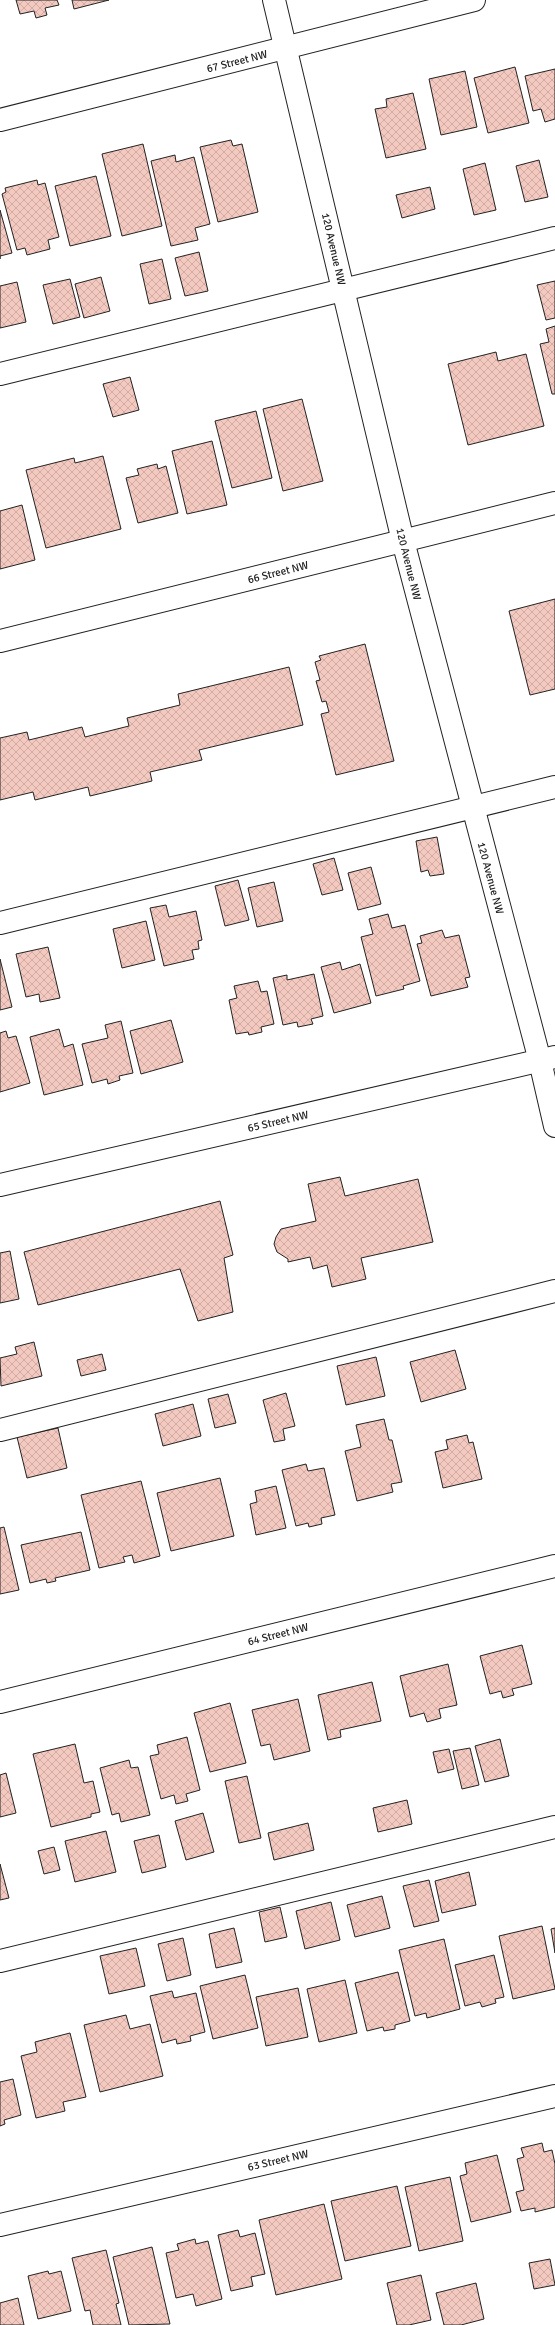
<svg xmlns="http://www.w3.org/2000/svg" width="555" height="2325" font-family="Signika,sans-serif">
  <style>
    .building { fill: url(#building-cross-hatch); stroke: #222 }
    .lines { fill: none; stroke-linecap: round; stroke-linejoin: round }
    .minor-casing { stroke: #222; stroke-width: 24 }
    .major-casing { stroke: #222; stroke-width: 24 }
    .minor { stroke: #fff; stroke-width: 22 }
    .major { stroke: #fff; stroke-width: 22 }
    .labels { text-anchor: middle; stroke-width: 3; stroke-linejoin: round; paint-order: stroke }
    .street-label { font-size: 11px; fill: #222; stroke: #fff }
  </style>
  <defs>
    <pattern id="building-cross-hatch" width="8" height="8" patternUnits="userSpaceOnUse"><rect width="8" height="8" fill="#f3c9c0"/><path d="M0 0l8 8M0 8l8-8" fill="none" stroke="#d0aca5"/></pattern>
  </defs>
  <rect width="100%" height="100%" fill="#fff"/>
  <g class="building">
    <path d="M16 0H57L59 5 45 8 47 15 36 18 34 11 20 14Z"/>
    <path d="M72 0H109L74 9Z"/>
    <path d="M515 67 529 123 488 133 474 78Z"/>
    <path d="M555 69V119L545 122 541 109 533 111 525 76Z"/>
    <path d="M465 71 477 127 441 135 429 79Z"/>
    <path d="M413 93 426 149 386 158 375 109 387 107 386 99Z"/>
    <path d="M231 140 233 146 242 144 258 212 218 222 200 147Z"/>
    <path d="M143 144 162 226 122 236 102 154Z"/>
    <path d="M175 155 176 162 194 157 210 224 195 228 198 240 171 246 151 161Z"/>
    <path d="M539 160 548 197 525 202 516 166Z"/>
    <path d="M485 163 496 210 474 215 463 169Z"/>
    <path d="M96 176 111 236 70 246 55 186Z"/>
    <path d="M37 180 38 185 45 183 59 237 48 240 50 249 27 255 25 248 17 250 2 194 6 192 5 188Z"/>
    <path d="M430 187 435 209 402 218 396 195Z"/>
    <path d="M0 210 12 253 0 256V259Z"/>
    <path d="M199 252 208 291 185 296 175 258Z"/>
    <path d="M162 259 171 299 149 304 140 264Z"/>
    <path d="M101 277 110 311 84 318 75 284Z"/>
    <path d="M70 279 80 317 53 324 43 285Z"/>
    <path d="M555 281V318L546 320 537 285Z"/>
    <path d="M17 282 26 322 0 328V286Z"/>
    <path d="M555 326V394H552L540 344 549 342 546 329Z"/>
    <path d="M496 352 498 361 526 354 544 426 468 445 448 364Z"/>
    <path d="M130 377 139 410 113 417 103 384Z"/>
    <path d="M302 399 323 481 283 491 263 409Z"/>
    <path d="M256 411 272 478 232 488 215 421Z"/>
    <path d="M212 441 227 505 187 514 172 451Z"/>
    <path d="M103 456 121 529 46 548 26 470 74 458 75 463Z"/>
    <path d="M157 464 158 469 166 466 178 513 138 523 126 478 139 475 137 469Z"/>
    <path d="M22 505 35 560 0 569V511Z"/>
    <path d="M555 599V689L530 695 509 611Z"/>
    <path d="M365 644 394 761 336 775 321 714 329 712 326 701 322 702 316 681 320 680 315 662 321 660 319 656Z"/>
    <path d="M289 667 303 725 199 750 202 760 150 772 152 781 90 796 88 787 35 800 33 792 0 800V738L27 732 29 740 82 727 85 737 129 726 127 718 180 705 178 694Z"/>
    <path d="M437 837 444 874 430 876 428 870 421 872 416 841Z"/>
    <path d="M334 858 343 890 322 895 313 864Z"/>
    <path d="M371 867 381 904 358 910 348 873Z"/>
    <path d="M238 880 249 920 225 926 215 886Z"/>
    <path d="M274 882 283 921 257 927 248 888Z"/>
    <path d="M166 905 169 917 196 911 202 940 198 941 199 949 192 950 194 959 164 966 150 908Z"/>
    <path d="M388 914 392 928 405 925 420 981 403 986 404 989 376 996 361 937 373 934 369 919Z"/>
    <path d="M146 921 155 960 122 968 113 929Z"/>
    <path d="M442 930 445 938 459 935 470 977 465 978 468 987 431 996 417 944 422 943 420 936Z"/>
    <path d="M48 947 60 998 40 1002 39 994 26 997 16 954Z"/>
    <path d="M0 959 12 1007 0 1010Z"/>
    <path d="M340 962 342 970 360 964 371 1003 334 1013 321 967Z"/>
    <path d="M314 974 323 1016 311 1019 313 1024 298 1027 297 1022 283 1025 273 978 287 975V980Z"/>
    <path d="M258 981 261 992 267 991 274 1024 261 1027 262 1032 249 1035 248 1032 236 1034 229 1000 237 998 234 986Z"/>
    <path d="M171 1020 183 1062 141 1074 130 1031Z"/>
    <path d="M121 1021 133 1073 119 1076 120 1080 108 1084 107 1079 92 1083 82 1044 108 1038 105 1025Z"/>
    <path d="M59 1029 64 1047 73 1044 83 1085 44 1095 30 1037Z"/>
    <path d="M6 1031 8 1038 16 1036 30 1083 0 1092V1033Z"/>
    <path d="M340 1177 345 1196 418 1179 433 1242 361 1258 366 1279 332 1287 327 1265 313 1269 310 1257 288 1262V1259L277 1252 274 1244 276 1237 281 1229 316 1221 308 1184Z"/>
    <path d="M220 1201 233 1255 224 1258 233 1312 198 1321 180 1269 38 1305 24 1252Z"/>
    <path d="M10 1251 19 1299 0 1303V1253Z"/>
    <path d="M34 1342 42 1376 1 1386 0 1358 17 1354 15 1347Z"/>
    <path d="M455 1350 466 1389 421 1402 410 1362Z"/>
    <path d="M102 1354 106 1370 81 1376 77 1360Z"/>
    <path d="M376 1357 385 1396 346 1405 337 1366Z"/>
    <path d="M286 1393 295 1426 283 1429 285 1440 274 1442 263 1400Z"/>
    <path d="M228 1394 236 1423 215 1428 208 1399Z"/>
    <path d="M193 1404 201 1436 163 1446 155 1414Z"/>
    <path d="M384 1419 389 1440H392L402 1482 391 1484 393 1492 357 1501 345 1451 361 1447 356 1425Z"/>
    <path d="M58 1428 67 1468 27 1478 17 1437Z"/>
    <path d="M467 1435 469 1443 473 1442 482 1479 443 1488 435 1452 448 1449 446 1440Z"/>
    <path d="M306 1464 308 1471 324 1468 335 1515 321 1518 322 1524 309 1527 308 1523 296 1526 282 1470Z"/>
    <path d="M220 1478 234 1536 171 1551 157 1493Z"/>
    <path d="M141 1481 160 1556 134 1563 132 1555 123 1557 125 1562 99 1568 81 1495Z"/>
    <path d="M276 1486 286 1528 256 1535 250 1504 257 1502 255 1491Z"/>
    <path d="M4 1527 19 1590 0 1594V1528Z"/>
    <path d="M81 1532 90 1570 55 1578 56 1581 47 1583 46 1579 30 1583 21 1545Z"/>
    <path d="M522 1645 532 1684 512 1689 514 1695 503 1698 501 1691 490 1694 480 1656Z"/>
    <path d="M448 1664 457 1705 439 1709 441 1718 427 1722 424 1713 410 1717 400 1676Z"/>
    <path d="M372 1682 381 1721 340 1730 341 1737 328 1740 318 1695Z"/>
    <path d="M298 1699 310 1751 274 1760 270 1744 261 1746 252 1710Z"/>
    <path d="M230 1703 246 1763 210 1772 194 1713Z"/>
    <path d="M187 1737 200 1790 186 1794 188 1801 176 1804 174 1795 161 1799 150 1756 159 1754 157 1745Z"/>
    <path d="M500 1739 509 1776 485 1782 475 1746Z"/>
    <path d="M75 1744 84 1783 93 1781 100 1812 91 1814V1817L51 1827 33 1754Z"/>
    <path d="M470 1748 479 1785 462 1789 453 1751Z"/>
    <path d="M449 1749 454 1769 438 1773 433 1752Z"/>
    <path d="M129 1760 131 1768 138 1767 150 1815 121 1822 119 1813 112 1815 100 1768Z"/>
    <path d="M6 1773 16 1813 0 1817V1775Z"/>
    <path d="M247 1776 261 1838 239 1843 225 1781Z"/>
    <path d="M407 1800 412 1824 378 1832 373 1808Z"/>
    <path d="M203 1813 214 1852 186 1860 175 1821Z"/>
    <path d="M308 1823 314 1850 274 1860 268 1833Z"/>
    <path d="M106 1831 116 1872 75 1882 65 1841Z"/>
    <path d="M159 1835 166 1867 142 1873 134 1841Z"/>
    <path d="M54 1847 60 1870 44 1874 38 1851Z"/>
    <path d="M0 1864 9 1898 0 1900Z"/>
    <path d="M469 1872 476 1905 442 1913 435 1881Z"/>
    <path d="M429 1880 439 1921 414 1927 403 1886Z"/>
    <path d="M382 1896 390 1928 355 1937 347 1905Z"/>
    <path d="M331 1902 340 1940 305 1949 296 1911Z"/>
    <path d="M280 1907 287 1937 265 1942 259 1912Z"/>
    <path d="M542 1926 555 1989 513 1999 499 1936Z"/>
    <path d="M234 1928 242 1962 216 1968 209 1934Z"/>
    <path d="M555 1928V1953L551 1929Z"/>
    <path d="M183 1938 191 1975 167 1981 158 1944Z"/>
    <path d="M444 1939 460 2009 427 2018 426 2013 415 2016 399 1950Z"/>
    <path d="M136 1948 145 1986 109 1994 100 1956Z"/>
    <path d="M494 1955 504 1997 495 1999 496 2003 482 2007 480 2002 465 2006 455 1965Z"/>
    <path d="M398 1972 410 2021 395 2025V2029L384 2031 383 2027 367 2031 355 1983Z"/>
    <path d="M245 1975 258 2028 213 2039 200 1986Z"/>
    <path d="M345 1980 357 2033 319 2042 307 1989Z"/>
    <path d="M298 1988 308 2037 266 2046 256 1997Z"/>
    <path d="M172 1991 174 1998 196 1993 205 2032 190 2036 191 2041 177 2044 176 2039 162 2043 150 1996Z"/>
    <path d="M126 2015 130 2029 150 2024 163 2076 100 2092 84 2025Z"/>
    <path d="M70 2033 86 2097 63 2102 65 2111 36 2118 21 2056 37 2052 35 2042Z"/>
    <path d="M13 2079 21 2115 4 2120 5 2124 0 2126V2082Z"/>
    <path d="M542 2143 544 2152 552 2150 555 2164V2207L535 2212V2208L521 2211 516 2192 524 2190 517 2159 524 2157 521 2148Z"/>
    <path d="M497 2155 511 2212 471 2222 460 2176 467 2174 465 2163Z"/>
    <path d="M450 2177 463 2241 419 2251 405 2187Z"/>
    <path d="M397 2186 411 2246 345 2261 331 2201Z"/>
    <path d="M324 2204 342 2279 276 2295 259 2220Z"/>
    <path d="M238 2230 240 2237 255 2233 265 2274 251 2277 253 2286 231 2291 218 2235Z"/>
    <path d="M195 2239 196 2244 208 2241 222 2299 196 2306 193 2294 176 2298 166 2253 179 2250 177 2244Z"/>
    <path d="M152 2247 170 2324 129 2325 113 2257Z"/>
    <path d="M106 2250 119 2303 116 2304 121 2325H93L90 2310 85 2311 72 2258Z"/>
    <path d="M550 2259 555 2285 534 2289 529 2263Z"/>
    <path d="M48 2271 49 2274 61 2271 71 2311 38 2319 28 2276Z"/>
    <path d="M421 2275 431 2320 409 2325H397L387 2283Z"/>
    <path d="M476 2283 484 2319 461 2325H444L436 2293Z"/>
    <path d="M18 2298 24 2325H0V2303Z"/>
  </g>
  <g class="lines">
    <defs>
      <g id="minor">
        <path d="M274 0 403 541 540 1061 555 1126"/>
        <path d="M0 120 474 0"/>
        <path d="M0 374 555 238"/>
        <path d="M0 923 555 787"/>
        <path d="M0 1185 555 1057"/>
        <path d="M0 1430 555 1291"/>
        <path d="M0 1702 555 1566"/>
        <path d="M0 1961 555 1827"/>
        <path d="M0 2225 555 2096"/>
      </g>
      <path id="major" d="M0 641 555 503"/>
    </defs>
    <use href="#minor" class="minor-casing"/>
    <use href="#major" class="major-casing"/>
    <use href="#minor" class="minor"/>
    <use href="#major" class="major"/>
  </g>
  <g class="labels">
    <g class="street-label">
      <text transform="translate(237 61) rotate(-14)" y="4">67 Street NW</text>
      <text transform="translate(334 249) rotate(77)" y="4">120 Avenue NW</text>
      <text transform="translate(409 564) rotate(76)" y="4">120 Avenue NW</text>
      <text transform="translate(278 572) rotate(-14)" y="4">66 Street NW</text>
      <text transform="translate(491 878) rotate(75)" y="4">120 Avenue NW</text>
      <text transform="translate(278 1121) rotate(-13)" y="4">65 Street NW</text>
      <text transform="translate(278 1634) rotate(-14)" y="4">64 Street NW</text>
      <text transform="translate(278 2160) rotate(-13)" y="4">63 Street NW</text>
    </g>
  </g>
</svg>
